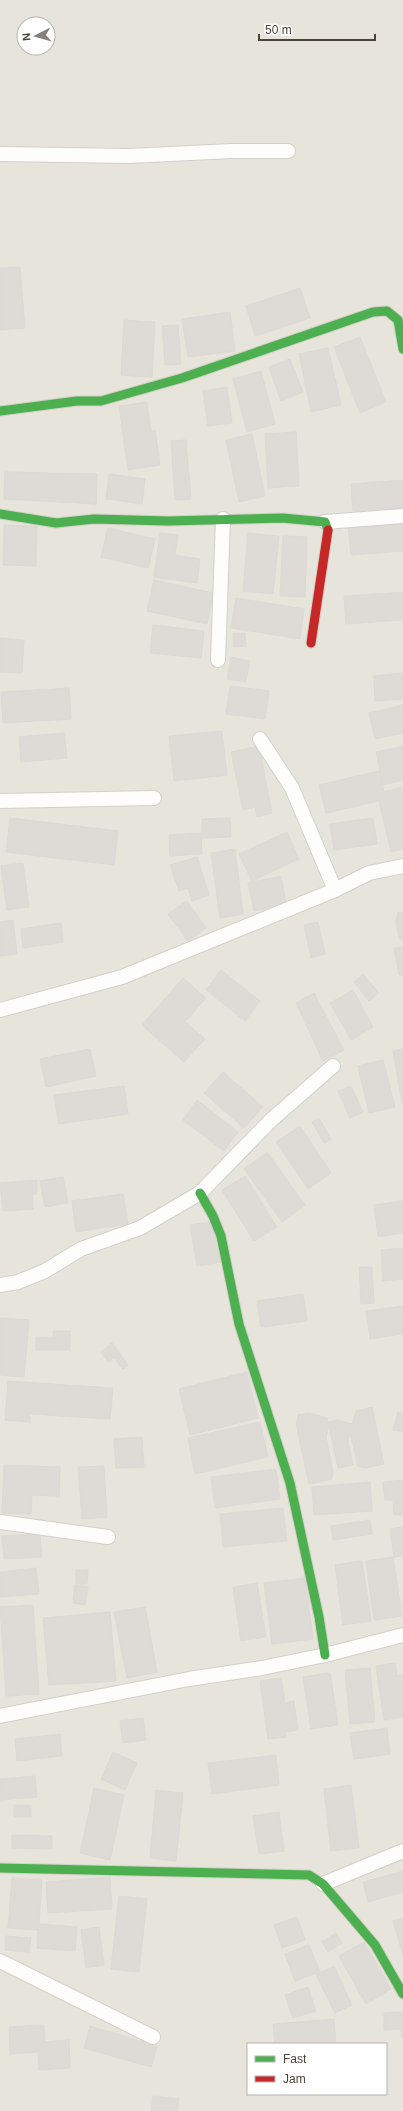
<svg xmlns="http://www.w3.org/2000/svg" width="403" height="2111" font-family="Helvetica,sans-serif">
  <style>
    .residential { fill: #e7e4dc; fill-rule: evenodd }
    .building { fill: #dedbd6; stroke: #dcd9d4 }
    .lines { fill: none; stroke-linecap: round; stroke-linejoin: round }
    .street-casing { stroke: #d2d0cb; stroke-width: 16 }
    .fast-casing { stroke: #d3cfc5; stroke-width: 11 }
    .jam-casing { stroke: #d3cfc5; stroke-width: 11 }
    .street { stroke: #fdfdfc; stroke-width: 14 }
    .fast { stroke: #4caf50; stroke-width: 9 }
    .jam { stroke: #c62828; stroke-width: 9 }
  </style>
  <rect width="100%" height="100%" fill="#f4f2ee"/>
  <path class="residential" d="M0 0H403V2111H0ZM24 24H48V48H24ZM248 2044H386V2094H248Z"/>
  <g class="building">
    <path d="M20 267 25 328 0 330V268Z"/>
    <path d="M300 288 310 318 255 336 246 306Z"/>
    <path d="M230 312 235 351 188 357 182 319Z"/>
    <path d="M124 320 155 322 152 377 121 375Z"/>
    <path d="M178 325 181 364 165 365 162 326Z"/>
    <path d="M360 337 386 402 360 413 334 347Z"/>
    <path d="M328 348 341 405 311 412 299 354Z"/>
    <path d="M290 359 303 392 281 401 269 367Z"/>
    <path d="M261 371 275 424 247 432 233 379Z"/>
    <path d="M227 387 232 423 208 426 203 391Z"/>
    <path d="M147 402 151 431 155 430 160 465 128 470 119 406Z"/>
    <path d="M296 432 299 486 268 488 265 434Z"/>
    <path d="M252 434 265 496 239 502 226 440Z"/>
    <path d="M186 440 191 499 175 500 171 441Z"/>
    <path d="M5 472 97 474 96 504 4 499Z"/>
    <path d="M109 474 145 479 142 504 106 499Z"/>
    <path d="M403 480V508L353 511 351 484Z"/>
    <path d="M403 518V551L351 555 348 523Z"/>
    <path d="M4 525 37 526 36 566 3 565Z"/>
    <path d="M108 528 155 539 148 568 101 557Z"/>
    <path d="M160 533 178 535 175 555 200 559 197 583 154 577Z"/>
    <path d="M248 533 279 536 273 594 243 591Z"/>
    <path d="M283 536 307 537 305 597 280 596Z"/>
    <path d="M154 580 213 593 207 624 147 611Z"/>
    <path d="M403 592V620L346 624 344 596Z"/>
    <path d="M236 598 304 609 300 639 231 628Z"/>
    <path d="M153 625 204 631 201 658 150 653Z"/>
    <path d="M245 633 246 646 234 647 233 634Z"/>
    <path d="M0 638 24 640 22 673 0 672Z"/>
    <path d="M231 657 250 661 246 682 227 679Z"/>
    <path d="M403 673V699L375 701 374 676Z"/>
    <path d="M230 686 269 691 265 719 226 714Z"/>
    <path d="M69 688 71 719 3 723 1 692Z"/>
    <path d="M403 705V733L375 739 369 713Z"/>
    <path d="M222 731 227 775 174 781 169 736Z"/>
    <path d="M64 733 67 758 21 762 19 737Z"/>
    <path d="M259 746 272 813 257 817 255 807 243 810 231 752Z"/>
    <path d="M403 746V780L383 785 376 752Z"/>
    <path d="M379 771 384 792 402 787 403 849 391 852 379 801 326 813 319 785Z"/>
    <path d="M10 818 118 831 114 865 6 852Z"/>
    <path d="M230 818 231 837 201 838 202 854 170 856 169 835 202 833V819Z"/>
    <path d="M373 818 377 844 334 850 330 824Z"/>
    <path d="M287 832 299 859 252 881 239 854Z"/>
    <path d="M235 849 243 914 220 918 211 853Z"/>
    <path d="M197 857 209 895 192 901 188 888 179 891 170 865Z"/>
    <path d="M23 863 29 907 7 910 1 866Z"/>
    <path d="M281 876 286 904 254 911 248 883Z"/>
    <path d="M187 901 206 928 188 941 168 914Z"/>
    <path d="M398 912 403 913V940L399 939 396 921Z"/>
    <path d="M13 920 17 954 0 956V922Z"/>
    <path d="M318 922 325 954 311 958 304 925Z"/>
    <path d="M61 923 63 942 23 948 21 929Z"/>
    <path d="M403 947V976L399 975 394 948Z"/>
    <path d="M221 970 260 1001 245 1021 206 990Z"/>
    <path d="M363 974 379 993 369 1001 354 982Z"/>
    <path d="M183 978 206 998 185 1022 205 1039 184 1062 142 1025Z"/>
    <path d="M353 990 373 1027 351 1040 330 1003Z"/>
    <path d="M314 993 344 1050 323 1061 296 1003Z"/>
    <path d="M90 1049 96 1076 46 1087 40 1059Z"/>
    <path d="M403 1049V1103H402L393 1051Z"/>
    <path d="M383 1060 395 1107 369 1113 358 1066Z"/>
    <path d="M223 1072 263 1107 244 1128 204 1093Z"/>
    <path d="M124 1086 128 1114 59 1124 54 1095Z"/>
    <path d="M351 1086 363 1112 350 1118 338 1091Z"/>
    <path d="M197 1100 238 1132 224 1151 183 1120Z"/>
    <path d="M319 1118 331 1139 324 1143 312 1122Z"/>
    <path d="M300 1126 331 1173 308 1189 276 1142Z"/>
    <path d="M267 1152 305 1205 282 1222 244 1169Z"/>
    <path d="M245 1176 277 1227 254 1241 222 1190Z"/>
    <path d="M63 1177 68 1203 45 1207 40 1181Z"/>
    <path d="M37 1180V1194H32L33 1209 3 1211 0 1183Z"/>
    <path d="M123 1194 128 1224 76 1232 72 1201Z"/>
    <path d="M403 1201V1233L378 1237 374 1205Z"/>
    <path d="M215 1221 221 1262 197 1266 190 1225Z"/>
    <path d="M403 1248V1279L383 1281 381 1250Z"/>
    <path d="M359 1267H372L374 1303 361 1304Z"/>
    <path d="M303 1294 307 1321 261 1327 257 1301Z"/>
    <path d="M403 1306V1334L370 1339 366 1311Z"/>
    <path d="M0 1318 29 1320 24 1377 0 1375Z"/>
    <path d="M53 1331H70V1350H36V1337H53Z"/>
    <path d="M112 1343 128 1365 123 1369 114 1358 108 1362 101 1352Z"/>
    <path d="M247 1372 258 1418 190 1435 179 1389Z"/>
    <path d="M8 1381 113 1388 110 1419 30 1414V1422L5 1420Z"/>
    <path d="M372 1407 384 1464 366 1468 358 1466 350 1432 348 1442 353 1465 338 1468 329 1426 326 1437 333 1472 332 1479 309 1484 296 1424 298 1415 309 1413 327 1418 328 1422 337 1420 352 1424 356 1411Z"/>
    <path d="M398 1412 403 1414V1432L393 1430Z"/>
    <path d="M260 1422 268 1457 195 1474 188 1438Z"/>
    <path d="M142 1437 144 1467 116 1468 114 1439Z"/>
    <path d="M4 1465 60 1467 59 1496 32 1495 31 1514 2 1513Z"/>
    <path d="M104 1466 107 1517 82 1519 78 1467Z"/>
    <path d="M276 1469 280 1499 215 1508 211 1477Z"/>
    <path d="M403 1480V1515H394L393 1500H385L383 1482Z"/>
    <path d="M370 1482 372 1511 314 1515 312 1487Z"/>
    <path d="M283 1508 287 1541 223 1547 220 1514Z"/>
    <path d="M370 1520 372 1534 333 1540 331 1526Z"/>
    <path d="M403 1527V1556L394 1557 390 1529Z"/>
    <path d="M40 1534 42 1557 4 1559 2 1536Z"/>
    <path d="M393 1557 402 1616 374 1620 366 1561Z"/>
    <path d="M362 1561 371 1621 343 1625 335 1565Z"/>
    <path d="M36 1568 39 1594 0 1597V1572Z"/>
    <path d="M76 1570H88L87 1584H76Z"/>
    <path d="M305 1578 313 1639 272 1644 264 1583Z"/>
    <path d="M257 1583 266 1637 241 1641 233 1587Z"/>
    <path d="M75 1585 88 1587 85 1605 73 1603Z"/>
    <path d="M33 1605 39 1694 6 1696 0 1607Z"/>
    <path d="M145 1607 157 1672 127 1678 114 1612Z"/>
    <path d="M110 1612 116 1681 49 1685 43 1618Z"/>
    <path d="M395 1663 397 1676 403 1675V1717L384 1720 376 1666Z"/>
    <path d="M370 1668 375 1722 350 1724 345 1670Z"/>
    <path d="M330 1673 338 1725 311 1729 303 1677Z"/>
    <path d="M281 1678 285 1703 294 1701 298 1730 285 1732 286 1737 268 1739 260 1681Z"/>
    <path d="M143 1718 146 1740 123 1743 120 1721Z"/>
    <path d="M387 1728 390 1754 354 1759 350 1733Z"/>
    <path d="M60 1734 62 1756 17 1761 15 1739Z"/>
    <path d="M113 1752 137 1763 125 1790 101 1779Z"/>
    <path d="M276 1755 279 1785 212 1794 208 1763Z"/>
    <path d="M35 1776 37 1797 0 1800V1779Z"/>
    <path d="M351 1785 359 1848 331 1851 324 1789Z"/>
    <path d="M94 1788 124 1795 110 1860 80 1853Z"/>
    <path d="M156 1790 183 1793 176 1861 150 1858Z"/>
    <rect x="14" y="1805" width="17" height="12"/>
    <path d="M279 1812 284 1851 259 1854 253 1816Z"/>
    <path d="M12 1835 52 1836V1849L12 1848Z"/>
    <path d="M403 1871V1892L368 1902 363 1882Z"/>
    <path d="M110 1877 112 1909 48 1913 46 1882Z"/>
    <path d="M12 1878 42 1880 39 1924 77 1927 75 1951 37 1948 38 1930 8 1928Z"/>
    <path d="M119 1896 147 1899 139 1972 111 1969Z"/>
    <path d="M297 1917 305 1940 282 1948 274 1925Z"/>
    <path d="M403 1918V1955L393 1921Z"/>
    <path d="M99 1927 104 1965 86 1968 81 1930Z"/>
    <path d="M336 1933 342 1943 328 1952 322 1942Z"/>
    <path d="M6 1936 31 1938 29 1952 5 1950Z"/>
    <path d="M364 1942 391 1989 366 2004 339 1956Z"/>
    <path d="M309 1945 320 1972 295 1981 285 1954Z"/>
    <path d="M334 1966 352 2005 335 2013 316 1975Z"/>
    <path d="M308 1987 316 2011 293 2018 285 1995Z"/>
    <path d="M403 2012V2037H401V2029L384 2030V2013Z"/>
    <path d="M334 2019 336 2044H275L273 2024Z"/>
    <path d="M44 2025 45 2042 69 2040 70 2068 39 2070 38 2052 10 2054 9 2027Z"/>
    <path d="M90 2026 157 2046 151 2067 84 2048Z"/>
    <path d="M153 2096 179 2099 177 2111H151Z"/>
  </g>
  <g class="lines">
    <defs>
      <g id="street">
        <path d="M0 154 129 156 232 151H288"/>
        <path d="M325 522 403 516"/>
        <path d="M218 660 223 519"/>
        <path d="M260 739 292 788 335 890"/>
        <path d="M0 801 154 798"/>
        <path d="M0 1010 122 977 335 890 369 873 403 866"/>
        <path d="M0 1285 18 1282 45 1271 81 1249 140 1228 200 1193 270 1121 333 1066"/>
        <path d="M0 1522 108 1537"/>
        <path d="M0 1716 189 1679 262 1668 325 1655 403 1635"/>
        <path d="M323 1884 403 1851"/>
        <path d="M0 1961 153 2037"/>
      </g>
      <g id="fast">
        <path d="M0 411 77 401H101L182 378 373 312 387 311 398 320 403 349"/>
        <path d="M0 514 56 523 94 519 168 521 283 518 325 522 328 530"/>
        <path d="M200 1193 213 1216 221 1236 239 1324 290 1483 319 1617 325 1655"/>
        <path d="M0 1868 309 1875 323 1884 375 1945 403 1994"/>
      </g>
      <path id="jam" d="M311 643 328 530"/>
    </defs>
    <use href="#street" class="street-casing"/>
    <use href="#fast" class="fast-casing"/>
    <use href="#jam" class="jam-casing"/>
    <use href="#street" class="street"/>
    <use href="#fast" class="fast"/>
    <use href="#jam" class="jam"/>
  </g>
  <rect x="247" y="2043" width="140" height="52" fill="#ffffff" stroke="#b7b4b0"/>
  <rect x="255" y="2056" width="20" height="6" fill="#4caf50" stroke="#b7b4b0"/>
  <text x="283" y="2063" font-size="12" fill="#4b4439">Fast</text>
  <rect x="255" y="2076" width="20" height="6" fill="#c62828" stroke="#b7b4b0"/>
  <text x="283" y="2083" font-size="12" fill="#4b4439">Jam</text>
  <g transform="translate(36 36) rotate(264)"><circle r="19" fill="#ffffff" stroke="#b7b4b0"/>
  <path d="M0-3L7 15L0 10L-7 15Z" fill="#868178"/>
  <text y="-6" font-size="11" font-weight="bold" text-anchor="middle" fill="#4b4439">N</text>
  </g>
  <path d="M259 34v6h116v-6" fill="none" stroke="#4b4439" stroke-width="2"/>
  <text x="265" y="34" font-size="12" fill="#4b4439" stroke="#ffffff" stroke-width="3" paint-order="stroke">50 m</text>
</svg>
